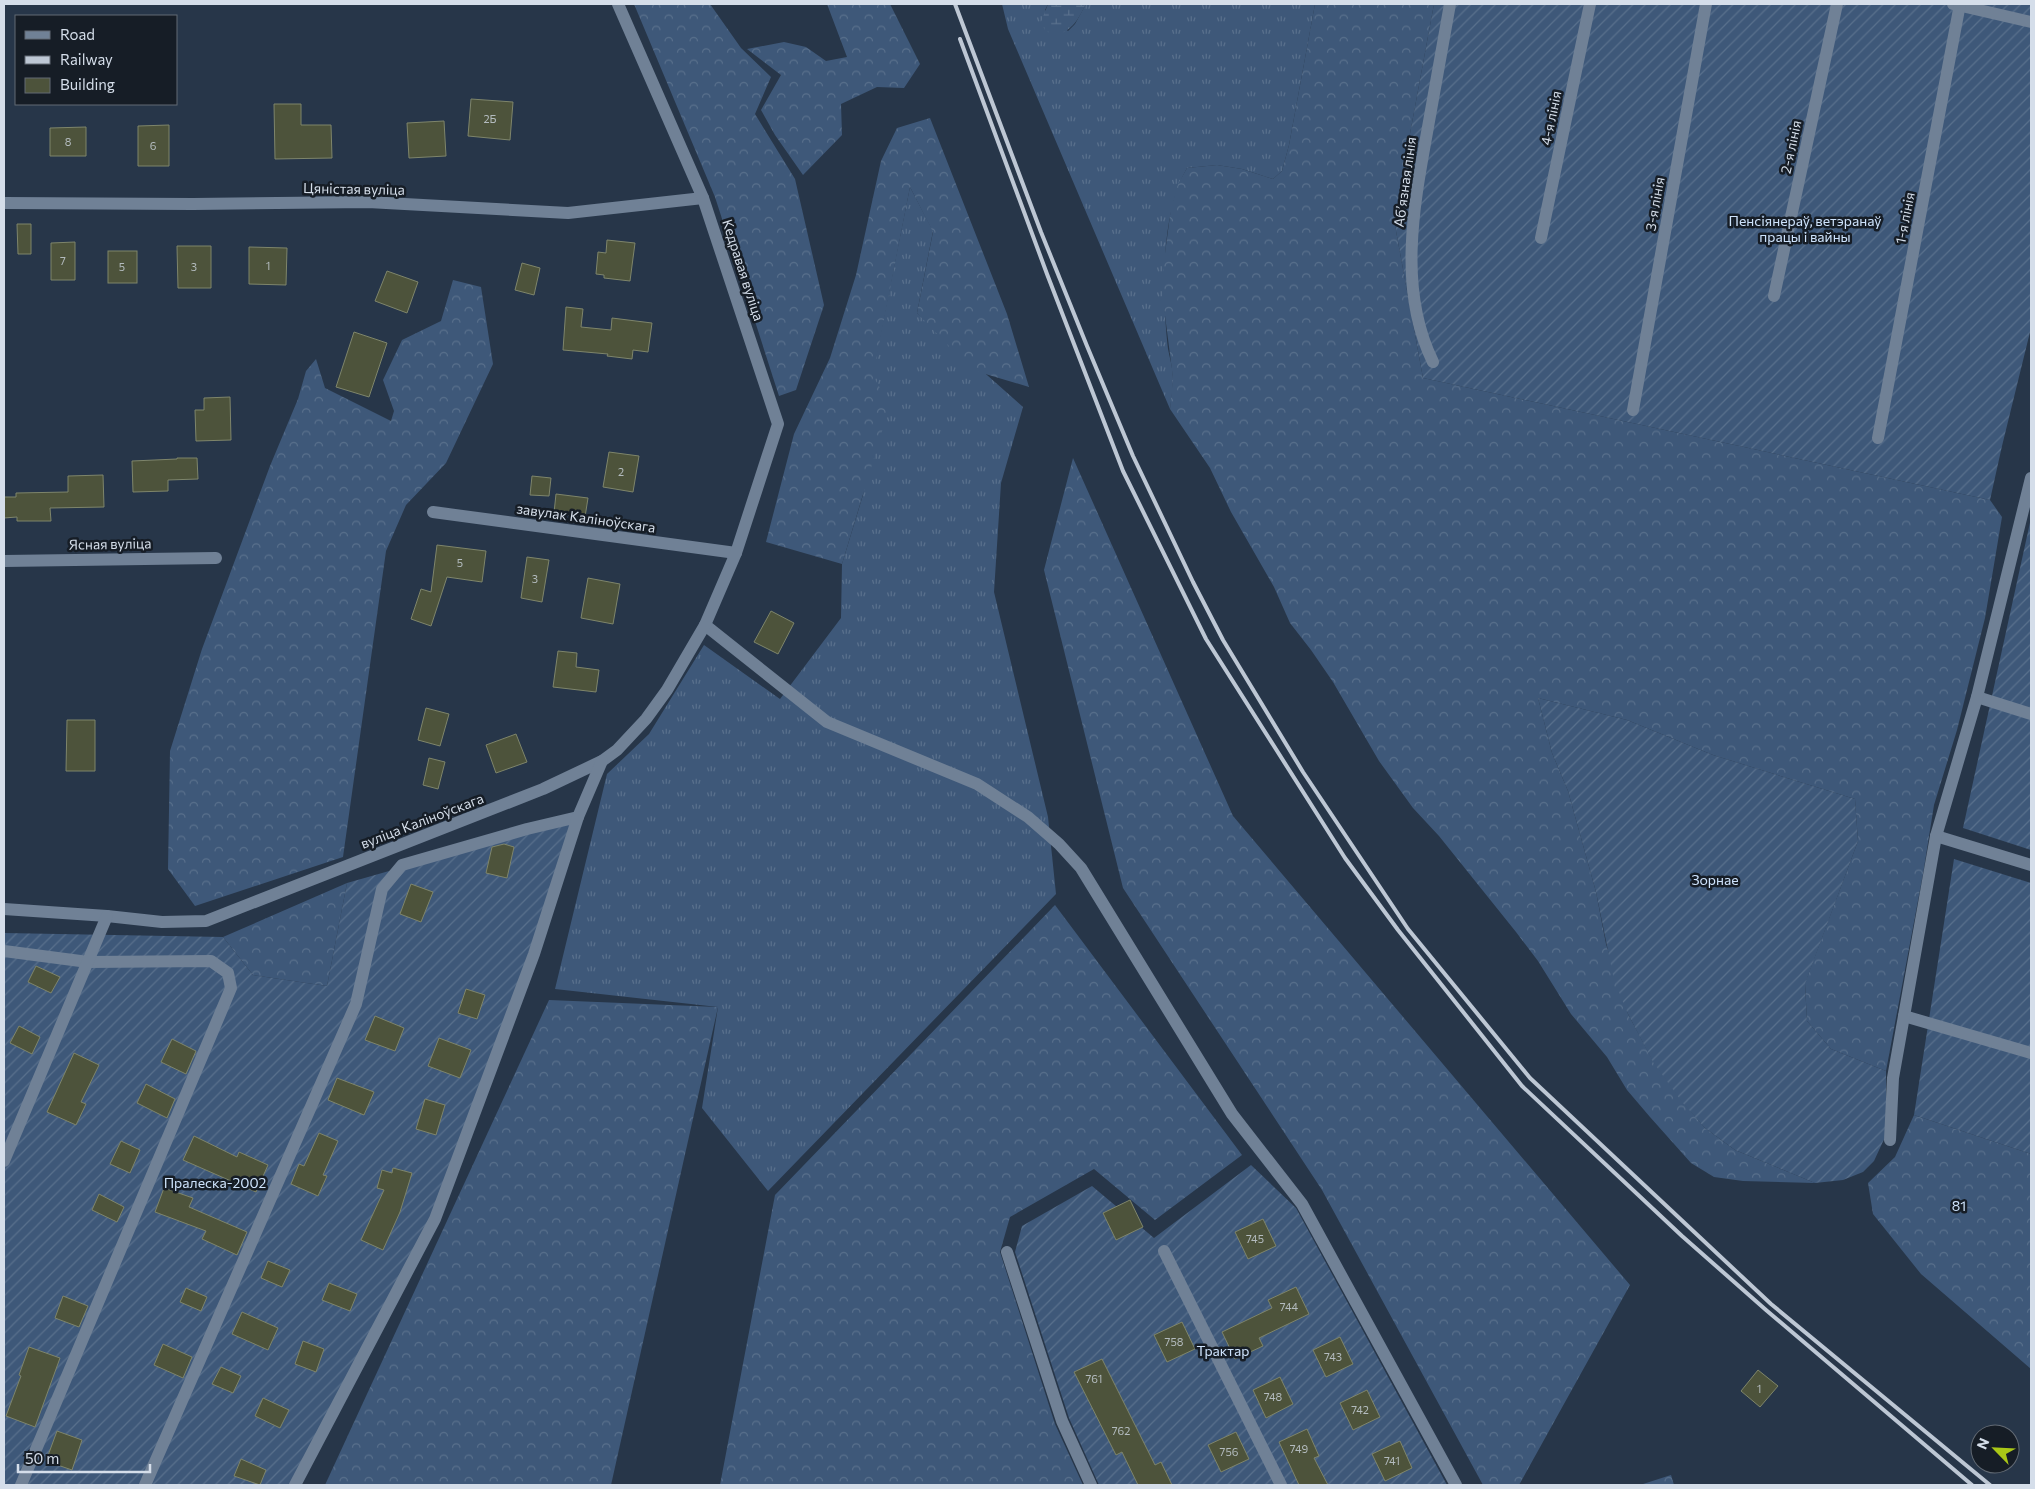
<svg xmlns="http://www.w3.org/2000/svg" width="2035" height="1489" font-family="Commissioner,sans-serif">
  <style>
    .grass { fill: url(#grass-tufts) }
    .forest { fill: url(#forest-crowns) }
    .wetland { fill: url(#wetland-marsh) }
    .garden { fill: url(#garden-furrows) }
    .building { fill: #4d533b; stroke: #7e856b }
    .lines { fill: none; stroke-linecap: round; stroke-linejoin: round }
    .minor { stroke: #708196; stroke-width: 12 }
    .rail { stroke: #bdc7d4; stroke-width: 4 }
    .labels { text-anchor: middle; stroke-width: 5; stroke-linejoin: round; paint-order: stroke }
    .number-label { font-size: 11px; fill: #b3bbbe }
    .street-label { font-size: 14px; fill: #d5deea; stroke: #161d26 }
    .park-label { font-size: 14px; fill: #cee3fc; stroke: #161d26 }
  </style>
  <defs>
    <pattern id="grass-tufts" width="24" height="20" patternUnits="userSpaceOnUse" patternTransform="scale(1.25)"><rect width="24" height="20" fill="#3e5879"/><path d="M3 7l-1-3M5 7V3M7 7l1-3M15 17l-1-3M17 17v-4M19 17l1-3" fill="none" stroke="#59708c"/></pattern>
    <pattern id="forest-crowns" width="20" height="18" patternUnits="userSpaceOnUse" patternTransform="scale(1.25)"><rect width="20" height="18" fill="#3e5879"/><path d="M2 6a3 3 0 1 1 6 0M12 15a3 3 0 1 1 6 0" fill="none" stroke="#59708c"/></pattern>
    <pattern id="wetland-marsh" width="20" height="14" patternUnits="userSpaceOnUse" patternTransform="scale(1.25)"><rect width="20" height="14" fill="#3e5879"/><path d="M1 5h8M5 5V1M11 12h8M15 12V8" fill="none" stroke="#59708c"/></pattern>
    <pattern id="garden-furrows" width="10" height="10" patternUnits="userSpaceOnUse" patternTransform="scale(1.25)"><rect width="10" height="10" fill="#3e5879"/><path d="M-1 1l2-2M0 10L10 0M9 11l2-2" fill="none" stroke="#59708c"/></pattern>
  </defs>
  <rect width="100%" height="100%" fill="#273649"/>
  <g class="grass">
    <path d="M1002 4H1048L1045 10 1068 31 1075 24 1086 4H1315L1289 145 1282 171 1273 179 1242 169 1217 165 1187 168C1160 214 1162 296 1168 349 1170 359 1173 369 1173 379 1173 389 1171 400 1170 409L1008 29Z"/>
    <path d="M910 187 933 231 917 313 1023 407 1001 483 994 592 1048 817 1056 894 768 1191 702 1108 718 1007 555 989 607 774 649 734 704 645 780 699 841 618 842 564 863 495 872 377Z"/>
  </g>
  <g class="forest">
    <path d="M634 4H710L741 48 771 77 755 114 795 179 824 305 796 390 779 396 715 197Z"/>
    <path d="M827 4H890L920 64 904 88 877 87 841 104 842 135 803 175 775 135 761 110 781 75 747 49 784 42 806 47 826 61 847 57Z"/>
    <path d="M1315 4H1434L1394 220 1423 378 1990 500 2002 517 1985 618 1957 730 1934 805 1923 874 1886 1071 1831 1049 1807 1021 1805 983 1858 841 1855 799 1713 755 1627 720 1538 698 1552 753 1568 791 1596 892 1606 944 1628 1014 1653 1061 1682 1101 1705 1128 1735 1150 1815 1183 1743 1181 1714 1177 1691 1163 1650 1117 1627 1090 1607 1057 1571 1014 1538 961 1516 932 1439 836 1413 808 1379 761 1333 682 1311 650 1290 623 1274 587 1231 512 1210 468 1170 409 1173 378 1162 292 1164 261 1171 208 1178 184 1187 168 1217 165 1242 169 1273 179 1282 171 1289 145Z"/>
    <path d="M930 118 1007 314 1029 387 972 370 917 313 933 232 910 187 873 376 890 405 842 564 766 542 794 434 830 358 856 275 881 161 897 128Z"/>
    <path d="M453 280 481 287 493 364 446 463 406 505 386 551 343 857 195 906 168 869 170 751 202 649 270 466 298 399 306 371 316 359 325 388 391 421 394 411 383 380 402 340 441 321Z"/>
    <path d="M1073 458 1233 816 1630 1285 1519 1485H1483L1322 1190 1123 888 1044 570Z"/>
    <path d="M347 883 327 986 253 975 223 937Z"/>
    <path d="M1055 905 1242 1155 1155 1220 1094 1169 1010 1217 1000 1252 1055 1424 1083 1485H720L775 1195Z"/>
    <path d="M549 1000 718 1007 611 1485H325Z"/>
    <path d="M1914 1115 2031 1154V1369L1921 1274 1873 1214 1868 1183 1895 1157Z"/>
    <path d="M1671 1475 1674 1485H1640Z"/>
  </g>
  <path class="wetland" d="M1048 4H1086C1077 21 1074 29 1055 36L1045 30 1041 22Z"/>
  <g class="garden">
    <path d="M1434 4H2031V328L2002 446 1990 500 1423 378 1394 220Z"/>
    <path d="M2031 518V850L1963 828Z"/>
    <path d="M1538 698 1627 720 1713 755 1855 799 1858 841 1805 984 1807 1021 1831 1049 1886 1071V1135L1874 1161 1863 1172 1843 1180 1815 1183 1735 1150 1705 1128 1682 1102 1653 1062 1628 1014 1614 980 1596 892 1568 791 1552 753Z"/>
    <path d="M578 817 435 1219 293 1485H4V933L223 937 253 975 327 986 347 883Z"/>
    <path d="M1954 859 2031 883V1154L1914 1115Z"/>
    <path d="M1251 1165 1296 1208 1447 1485H1099L1069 1418 1015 1252 1022 1226 1092 1186 1154 1238Z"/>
  </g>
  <g class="building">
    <path d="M471 99 513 102 510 140 468 136Z"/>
    <path d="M274 104H301V125H331L332 158 275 159Z"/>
    <path d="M444 121 446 156 409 158 407 123Z"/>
    <path d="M169 125V166H138V126Z"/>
    <path d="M86 127V156H50V128Z"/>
    <path d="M17 224H31V254H18Z"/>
    <path d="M607 240 635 243 630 281 604 278V275L596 274 598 252 606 253Z"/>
    <path d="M75 242V280H51V243Z"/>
    <path d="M177 246H211V288H178Z"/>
    <path d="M249 247 287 248 286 285 249 284Z"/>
    <rect x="108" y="251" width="29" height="32"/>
    <path d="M522 263 540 268 534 295 515 290Z"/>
    <path d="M387 271 418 282 407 313 375 301Z"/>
    <path d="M566 307 583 309 581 327 611 330 612 318 652 323 648 352 633 350 632 359 607 356 608 354 563 350Z"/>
    <path d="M354 332 387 343 369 397 336 387Z"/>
    <path d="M230 397 231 440 196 441 195 410H204V398Z"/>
    <path d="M609 452 639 456 633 492 603 487Z"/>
    <path d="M177 458H197L198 479 168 480V491L133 492 132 461 177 459Z"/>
    <path d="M103 475 104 507 50 508 51 521H17V517L4 518V497H16V493L68 492V476Z"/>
    <path d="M532 476 551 478 549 496 530 495Z"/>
    <path d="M556 494 588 498 585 517 554 513Z"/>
    <path d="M437 545 486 551 482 582 447 577 431 626 411 619 421 589 431 592Z"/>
    <path d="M527 557 549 560 542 602 521 598Z"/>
    <path d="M588 578 620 584 613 624 581 618Z"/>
    <path d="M771 611 794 623 778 654 754 642Z"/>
    <path d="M558 651 577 653 576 667 599 670 596 692 553 687Z"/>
    <path d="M426 708 449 714 440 746 418 740Z"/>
    <path d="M67 720H95V771H66Z"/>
    <path d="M516 734 527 762 496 773 486 745Z"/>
    <path d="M429 758 445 762 438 789 423 785Z"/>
    <path d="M504 844 514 847 507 878 486 873 492 847Z"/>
    <path d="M411 884 433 892 421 922 400 914Z"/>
    <path d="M36 966 60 977 51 993 28 982Z"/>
    <path d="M466 989 485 995 477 1019 458 1013Z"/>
    <path d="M375 1016 404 1028 395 1051 365 1040Z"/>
    <path d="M19 1026 40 1037 32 1054 10 1043Z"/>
    <path d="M439 1038 471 1050 460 1078 428 1066Z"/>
    <path d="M172 1039 196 1051 186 1074 161 1062Z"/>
    <path d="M74 1053 99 1065 81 1102 86 1104 76 1125 47 1112Z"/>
    <path d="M337 1078 374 1092 364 1115 328 1100Z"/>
    <path d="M146 1084 175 1099 167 1118 137 1103Z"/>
    <path d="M425 1099 445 1105 436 1135 416 1129Z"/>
    <path d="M319 1133 338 1141 323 1175 327 1176 318 1196 291 1184 299 1164 304 1166Z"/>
    <path d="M194 1136 237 1157 239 1152 268 1165 256 1192 183 1160Z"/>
    <path d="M121 1141 140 1150 130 1173 110 1164Z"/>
    <path d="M393 1168 412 1173 400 1212 383 1250 361 1240 384 1190 377 1188 382 1170 392 1173Z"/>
    <path d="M164 1188 193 1198 189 1207 247 1232 237 1255 202 1239 206 1231 155 1212Z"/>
    <path d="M99 1194 124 1207 117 1222 92 1210Z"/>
    <path d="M1130 1200 1143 1227 1116 1240 1103 1213Z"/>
    <path d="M1263 1219 1276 1246 1248 1259 1235 1232Z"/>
    <path d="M268 1261 290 1270 282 1287 261 1278Z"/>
    <path d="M329 1283 357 1294 350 1311 322 1300Z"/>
    <path d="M1296 1287 1309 1314 1259 1338 1263 1346 1235 1359 1222 1332 1272 1308 1268 1300Z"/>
    <path d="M186 1288 207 1297 201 1311 180 1302Z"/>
    <path d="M63 1296 88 1306 79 1327 55 1318Z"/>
    <path d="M242 1312 278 1328 268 1350 232 1334Z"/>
    <path d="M1182 1322 1195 1349 1167 1362 1154 1335Z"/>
    <path d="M1340 1337 1353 1364 1326 1377 1313 1350Z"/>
    <path d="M303 1341 324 1349 316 1372 295 1364Z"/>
    <path d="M163 1344 192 1357 183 1378 154 1365Z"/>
    <path d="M29 1347 60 1358 35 1427 6 1416 21 1376 19 1375Z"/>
    <path d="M1102 1359 1155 1465 1161 1462 1172 1485H1138L1122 1452 1116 1455 1074 1372Z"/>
    <path d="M221 1367 241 1376 233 1393 212 1384Z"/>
    <path d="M1758 1370 1778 1386 1760 1407 1741 1391Z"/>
    <path d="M1280 1377 1293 1404 1266 1418 1253 1390Z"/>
    <path d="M1367 1390 1380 1417 1353 1430 1340 1403Z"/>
    <path d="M263 1398 289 1410 280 1428 255 1416Z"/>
    <path d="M1307 1429 1319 1456 1314 1458 1328 1485H1299L1279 1442Z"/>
    <path d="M57 1431 82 1440 72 1470 46 1461Z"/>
    <path d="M1236 1432 1249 1459 1221 1472 1208 1445Z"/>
    <path d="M1400 1441 1412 1468 1385 1481 1372 1454Z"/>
    <path d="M241 1459 266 1470 260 1485 234 1476Z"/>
  </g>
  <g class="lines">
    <g class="minor">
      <path d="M1953 4 2031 22"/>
      <path d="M4 203 193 204 368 202 568 213 703 198"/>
      <path d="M1541 238 1590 4"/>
      <path d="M1774 296 1837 4"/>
      <path d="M1433 362C1397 289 1414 204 1428 127 1435 86 1443 45 1450 4"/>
      <path d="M1633 410 1706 4"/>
      <path d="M1878 438 1960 4"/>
      <path d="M433 512 736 553"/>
      <path d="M4 561 216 558"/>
      <path d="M705 625 827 722 977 784 1028 817 1059 844 1081 868 1232 1114 1302 1204 1456 1485"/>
      <path d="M1977 697 2031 714"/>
      <path d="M1936 836 2031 865"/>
      <path d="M4 909 107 916 162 922 206 921 543 789 602 761 617 750 646 719 667 690 705 625 736 553 778 424 703 198 618 4"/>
      <path d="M4 951 88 962 211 961 228 973 231 988 21 1485"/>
      <path d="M1904 1016 2031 1053"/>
      <path d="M1890 1140 1893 1078 1936 836 1977 697 2031 478"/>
      <path d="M4 1161 107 916"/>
      <path d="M1164 1251 1281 1485"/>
      <path d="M1007 1252 1062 1421 1091 1485"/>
      <path d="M145 1485 356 1004 382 889 402 865 527 829 578 817"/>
      <path d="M295 1485 435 1219 534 954 578 817 602 761"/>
    </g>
    <g class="rail">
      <path d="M955 4 1041 232 1087 346 1133 456 1193 582 1223 640 1303 772 1408 929 1530 1078 1771 1304 1990 1485"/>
      <path d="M960 39 1047 274 1123 471 1206 639 1345 858 1398 930 1522 1086 1682 1236 1766 1310 1972 1485"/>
    </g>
  </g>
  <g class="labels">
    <g class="number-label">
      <text x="490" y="123">2Б</text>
      <text x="68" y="146">8</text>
      <text x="153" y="150">6</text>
      <text x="63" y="265">7</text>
      <text x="268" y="270">1</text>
      <text x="122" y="271">5</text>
      <text x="194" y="271">3</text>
      <text x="621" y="476">2</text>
      <text x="460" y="567">5</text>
      <text x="535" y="583">3</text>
      <text x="1255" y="1243">745</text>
      <text x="1289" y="1311">744</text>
      <text x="1174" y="1346">758</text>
      <text x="1333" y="1361">743</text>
      <text x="1094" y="1383">761</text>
      <text x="1759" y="1393">1</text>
      <text x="1273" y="1401">748</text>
      <text x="1360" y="1414">742</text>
      <text x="1121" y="1435">762</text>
      <text x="1299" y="1453">749</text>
      <text x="1229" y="1456">756</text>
      <text x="1392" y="1465">741</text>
    </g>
    <g class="street-label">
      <text transform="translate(1551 118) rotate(-78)" y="5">4-я лінія</text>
      <text transform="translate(1791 147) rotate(-78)" y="5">2-я лінія</text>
      <text transform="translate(1405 182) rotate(-82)" y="5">Абʼязная лінія</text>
      <text transform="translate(354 189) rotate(1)" y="5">Цяністая вуліца</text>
      <text transform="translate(1655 204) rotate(-80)" y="5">3-я лінія</text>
      <text transform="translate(1905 218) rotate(-79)" y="5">1-я лінія</text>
      <text transform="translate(743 270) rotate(72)" y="5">Кедравая вуліца</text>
      <text transform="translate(586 518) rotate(8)" y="5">завулак Каліноўскага</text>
      <text transform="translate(110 544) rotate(-1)" y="5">Ясная вуліца</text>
      <text transform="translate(422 821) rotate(-21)" y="5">вуліца Каліноўскага</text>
    </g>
    <g class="park-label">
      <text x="1805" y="226">Пенсіянераў, ветэранаў<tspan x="1805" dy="16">працы і вайны</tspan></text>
      <text x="1715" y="885">Зорнае</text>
      <text x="215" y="1188">Пралеска-2002</text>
      <text x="1959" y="1211">81</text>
      <text x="1223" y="1356">Трактар</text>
    </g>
  </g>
  <rect width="2035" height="1489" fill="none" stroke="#d5deea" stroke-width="10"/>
  <rect x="15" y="15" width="162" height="90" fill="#161d26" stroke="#626a74"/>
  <rect x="25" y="31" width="25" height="8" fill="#708196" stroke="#626a74"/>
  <text x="60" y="40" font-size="15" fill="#d5deea">Road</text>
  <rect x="25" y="56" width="25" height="8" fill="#bdc7d4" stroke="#626a74"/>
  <text x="60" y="65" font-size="15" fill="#d5deea">Railway</text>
  <rect x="25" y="78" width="25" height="15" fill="#4d533b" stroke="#626a74"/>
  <text x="60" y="90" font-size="15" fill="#d5deea">Building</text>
  <g transform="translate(1995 1449) rotate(294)"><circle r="24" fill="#161d26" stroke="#626a74"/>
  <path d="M0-4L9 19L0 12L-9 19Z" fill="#aac717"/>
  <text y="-8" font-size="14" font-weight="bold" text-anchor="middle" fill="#d5deea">N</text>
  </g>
  <path d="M18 1464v8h132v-8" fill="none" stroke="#d5deea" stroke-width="2.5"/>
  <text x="25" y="1464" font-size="15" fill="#d5deea" stroke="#161d26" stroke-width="4" paint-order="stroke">50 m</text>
</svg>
